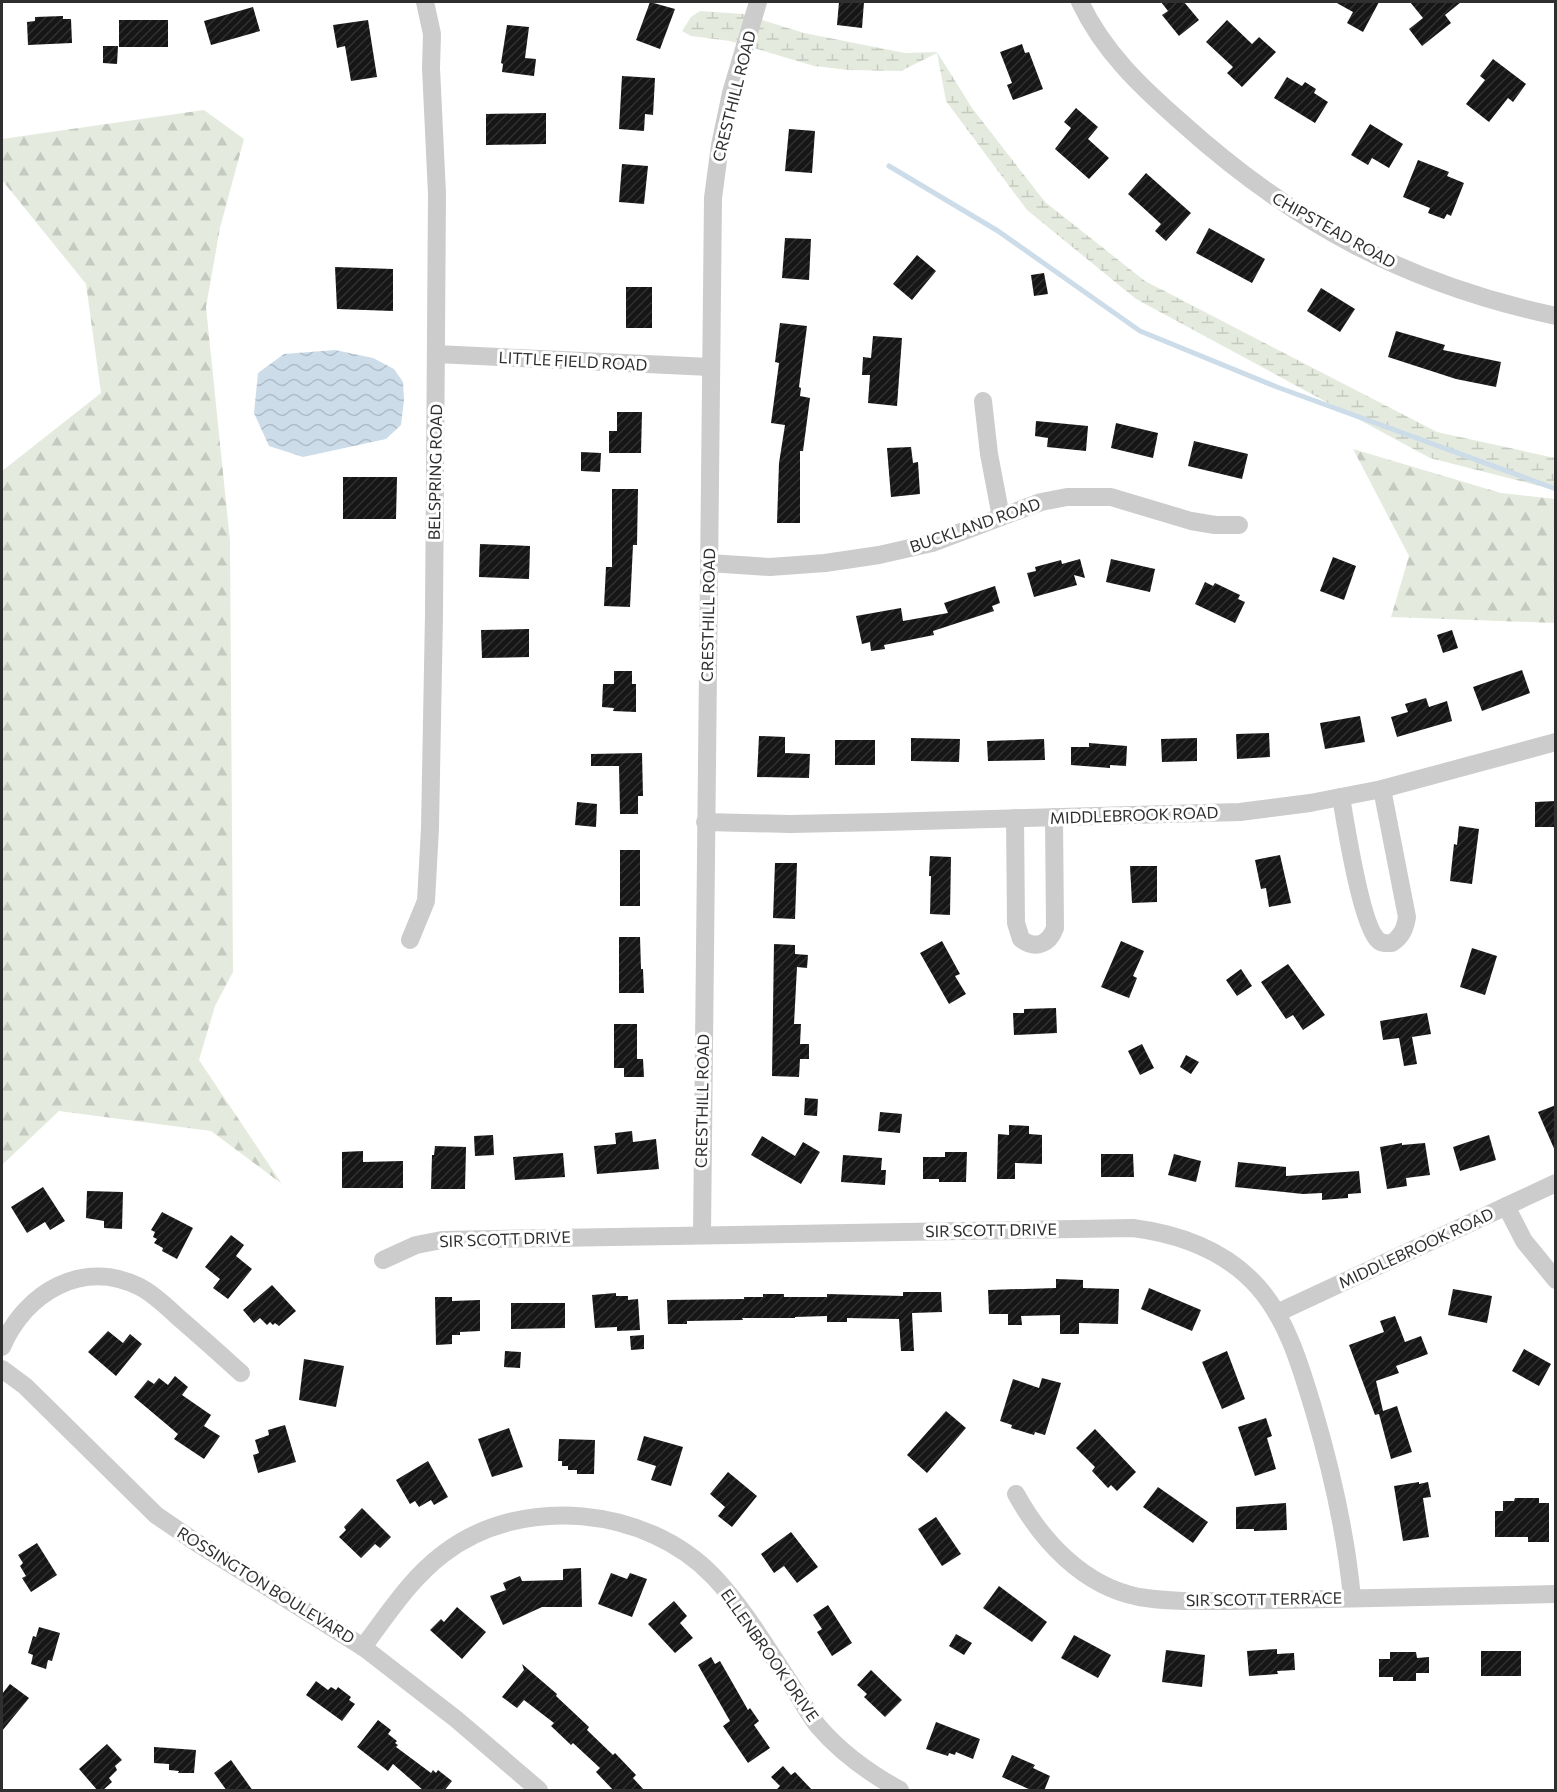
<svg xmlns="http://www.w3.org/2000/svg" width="1557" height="1792" font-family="Commissioner,sans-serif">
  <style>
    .forest { fill: url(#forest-firs) }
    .wetland { fill: url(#wetland-marsh) }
    .water { fill: url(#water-waves) }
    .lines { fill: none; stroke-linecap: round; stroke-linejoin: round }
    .stream { stroke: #ccdce9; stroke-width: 5 }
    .building { fill: url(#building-hatch) }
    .minor { stroke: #ccc; stroke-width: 18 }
    .labels { text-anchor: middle; stroke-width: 6; stroke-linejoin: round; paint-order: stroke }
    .street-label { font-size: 16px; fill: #2f2f2f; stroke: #fff }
  </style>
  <defs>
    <pattern id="forest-firs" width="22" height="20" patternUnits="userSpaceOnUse" patternTransform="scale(1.5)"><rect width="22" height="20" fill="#e4ebde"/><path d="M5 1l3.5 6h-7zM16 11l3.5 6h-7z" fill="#c4cabf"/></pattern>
    <pattern id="wetland-marsh" width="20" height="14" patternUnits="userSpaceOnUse" patternTransform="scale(1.5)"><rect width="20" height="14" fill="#e4ebde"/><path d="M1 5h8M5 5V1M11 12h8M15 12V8" fill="none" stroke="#c4cabf"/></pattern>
    <pattern id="water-waves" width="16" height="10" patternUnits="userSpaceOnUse" patternTransform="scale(1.5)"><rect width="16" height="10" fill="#ccdce9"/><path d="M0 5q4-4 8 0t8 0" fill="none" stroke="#b0bdc8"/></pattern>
    <pattern id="building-hatch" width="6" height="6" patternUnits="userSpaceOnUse" patternTransform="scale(1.5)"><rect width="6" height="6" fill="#161616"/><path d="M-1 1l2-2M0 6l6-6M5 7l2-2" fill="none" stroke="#303030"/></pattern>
  </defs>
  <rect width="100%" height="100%" fill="#fff"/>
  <g class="forest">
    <path d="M204 110 244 139 220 228 206 307 230 541 233 972 215 1006 199 1060 282 1184 211 1131 59 1111 2 1165V471L101 393 86 284 2 180V139Z"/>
    <path d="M1353 449 1501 493 1555 499V623L1391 617 1409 556Z"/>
  </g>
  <path class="wetland" d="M700 11 743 14 804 33 905 53 937 52 972 108 1045 202 1145 281 1437 432 1555 458V490L1430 458 1136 299 1027 210 946 101 937 53 901 71 849 70 814 66 730 41 691 36 682 31 691 17Z"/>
  <path class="water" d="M335 350 373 358 394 369 403 382 404 400 401 425 386 439 303 457 269 446 254 413 258 373 284 354Z"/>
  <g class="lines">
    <path class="stream" d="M889 166 998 231 1140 331 1277 387 1556 489"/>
  </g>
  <g class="building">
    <path d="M650 2 675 9 660 49 636 40Z"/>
    <path d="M839 2H864L862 28 837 25Z"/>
    <path d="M1161 2H1184L1199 20 1179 36 1162 15 1168 11Z"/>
    <path d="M1335 2H1379L1363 32 1347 23 1353 12Z"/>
    <path d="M1410 2H1461L1445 15 1451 23 1422 46 1409 29 1423 18Z"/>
    <path d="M253 7 260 31 211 45 204 21Z"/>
    <path d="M63 16V19H71L72 43 28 45 27 22 35 21V17Z"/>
    <rect x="119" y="20" width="49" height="27"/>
    <path d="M368 20 377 77 351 81 345 46 337 48 333 25Z"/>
    <path d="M1227 20 1252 44 1259 37 1276 52 1242 87 1227 73 1233 67 1206 42Z"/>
    <path d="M507 25 529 27 525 58 536 59 534 76 502 72 503 64 501 63Z"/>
    <path d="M1022 44 1025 53 1029 52 1043 89 1013 100 1007 85 1012 83 1000 52Z"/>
    <path d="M103 46H118L117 64 103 63Z"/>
    <path d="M1493 59 1526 84 1513 102 1508 98 1489 122 1466 104 1485 80 1480 76Z"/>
    <path d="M622 76 655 78 653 115 645 114 644 131 619 129Z"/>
    <path d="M1287 77 1302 86 1305 82 1316 89 1314 93 1328 102 1315 123 1274 98Z"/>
    <path d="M1076 108 1098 127 1088 139 1109 158 1089 179 1055 149 1071 128 1064 122Z"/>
    <path d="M546 113V144L486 145V114Z"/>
    <path d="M1370 124 1403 144 1389 168 1372 158 1368 165 1351 155Z"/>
    <path d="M789 129 815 131 812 173 785 171Z"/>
    <path d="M1418 160 1449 172 1447 176 1464 183 1451 216 1447 214 1444 219 1428 213 1430 208 1403 197Z"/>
    <path d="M622 164 648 166 644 204 619 202Z"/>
    <path d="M1146 173 1191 213 1166 241 1155 231 1161 224 1128 194Z"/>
    <path d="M1209 228 1265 259 1252 283 1196 253Z"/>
    <path d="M785 238 811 239 809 280 782 278Z"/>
    <path d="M917 255 936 271 912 300 893 284Z"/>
    <path d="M335 267 393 269V311L337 309Z"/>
    <path d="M1044 273 1048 294 1034 296 1031 275Z"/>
    <rect x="626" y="287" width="26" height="41"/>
    <path d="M1321 288 1355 309 1340 332 1307 311Z"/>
    <path d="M780 323 807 326 799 387 801 388 800 396 810 398 803 451H800V523H777L779 463 785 425 771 423 779 363 775 362Z"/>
    <path d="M1396 331 1445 345 1443 350 1501 362 1496 387 1456 379 1388 357Z"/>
    <path d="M873 336 902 338 897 406 868 403 870 375H862L863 357 871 358Z"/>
    <path d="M617 412H642L641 453H609V431H617Z"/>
    <path d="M1036 421 1088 426 1086 451 1047 447 1048 438 1035 436Z"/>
    <path d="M1116 423 1158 433 1153 458 1111 448Z"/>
    <path d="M1194 441 1248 454 1242 479 1188 466Z"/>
    <path d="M911 447 913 463 918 462 920 494 891 497 887 448Z"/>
    <path d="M581 452 601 453 600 472 581 471Z"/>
    <path d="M343 477H397L396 519H343Z"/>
    <path d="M612 489H638L637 545H633L630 607 604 606 606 567H612Z"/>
    <path d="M480 544 530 546 529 579 479 577Z"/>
    <path d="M1333 557 1356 566 1344 600 1320 591Z"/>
    <path d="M1080 559 1085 578 1074 575 1077 585 1034 597 1027 573 1036 571 1035 567 1061 560 1062 564Z"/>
    <path d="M1111 559 1155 569 1150 592 1106 582Z"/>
    <path d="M1205 582 1213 586 1215 583 1240 595 1238 599 1245 602 1235 623 1195 604Z"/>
    <path d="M995 586 1000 603 992 606 994 611 933 631 934 635 884 645 885 649 871 651 870 642 862 644 856 616 901 608 903 621 948 613 944 603Z"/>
    <path d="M529 629V657L482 658 481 630Z"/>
    <path d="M1452 630 1458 648 1443 653 1437 635Z"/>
    <path d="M1522 670 1530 693 1482 711 1473 687Z"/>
    <path d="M614 671H632V684H636V712L613 711 614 708 602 707 603 684H614Z"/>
    <path d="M1426 698 1429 707 1447 701 1452 721 1397 737 1391 717 1408 712 1405 704Z"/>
    <path d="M1360 716 1365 742 1325 749 1320 723Z"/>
    <path d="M1269 733 1270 757 1237 759 1236 734Z"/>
    <path d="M759 736 785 737V753L810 754 809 778 757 777Z"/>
    <path d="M911 738 960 739 959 762 911 761Z"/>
    <path d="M1197 738V761L1162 762 1161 739Z"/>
    <path d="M1044 739 1045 760 988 761 987 741Z"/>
    <rect x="835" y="740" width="40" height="25"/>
    <path d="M1089 743 1127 746 1126 766 1110 765V768L1071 765V747H1089Z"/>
    <path d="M642 753 643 796H638V814H620L619 766H591V754Z"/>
    <path d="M1556 801V827H1535V802Z"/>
    <path d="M577 802 597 804 596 827 575 825Z"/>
    <path d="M1459 826 1479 829 1472 884 1450 881 1454 844 1457 845Z"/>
    <rect x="620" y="850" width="20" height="56"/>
    <path d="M1280 855 1291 903 1269 907 1266 888 1261 889 1255 860Z"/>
    <path d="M930 856 951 857 950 915 930 914 931 876H929Z"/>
    <path d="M775 863H797L795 919 773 918Z"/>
    <path d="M1130 866H1157V902L1132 903Z"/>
    <path d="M619 937H640L641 969H643L644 993H619Z"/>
    <path d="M942 941 960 974 955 976 966 994 949 1004 920 953Z"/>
    <path d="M1121 941 1144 951 1133 976 1137 978 1129 998 1101 987Z"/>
    <path d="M774 944 795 945V954L808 955 807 968 797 967 794 1024H801L800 1044H809V1059H800L799 1077 772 1076Z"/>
    <path d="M1472 948 1497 956 1485 995 1460 987Z"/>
    <path d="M1288 964 1325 1015 1303 1030 1293 1015 1286 1019 1261 982Z"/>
    <path d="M1241 969 1252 986 1237 996 1226 980Z"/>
    <path d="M1056 1008 1057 1033 1014 1035 1013 1013H1024V1009Z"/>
    <path d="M1427 1013 1431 1034 1412 1037 1417 1064 1404 1066 1399 1038 1383 1040 1380 1021Z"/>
    <path d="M614 1024H637V1059H643L644 1077H624V1068H614Z"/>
    <path d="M1142 1044 1154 1068 1140 1075 1128 1051Z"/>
    <path d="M1186 1055 1199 1062 1191 1074 1180 1067Z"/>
    <path d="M805 1098 818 1099 817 1116 804 1115Z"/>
    <path d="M1556 1105V1153L1538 1112Z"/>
    <path d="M880 1112 902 1114 900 1133 878 1131Z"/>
    <path d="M1009 1125 1029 1126V1134L1042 1135V1164L1015 1163V1179H997L998 1134 1009 1135Z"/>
    <path d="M632 1131 633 1142 656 1139 659 1169 597 1174 594 1146 616 1144 615 1133Z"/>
    <path d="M493 1135 494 1155 475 1156 474 1136Z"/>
    <path d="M1489 1135 1496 1160 1460 1171 1453 1147Z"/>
    <path d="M762 1136 795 1156 803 1142 820 1152 801 1184 751 1155Z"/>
    <path d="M1402 1143V1145L1425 1143 1430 1175 1406 1178 1407 1186 1387 1189 1380 1147Z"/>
    <path d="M435 1146 466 1147 465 1189H431L432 1155H434Z"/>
    <path d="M363 1151V1162L403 1161V1188H342V1152Z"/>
    <path d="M945 1152H967L966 1182H939V1179H923V1157H945Z"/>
    <path d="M563 1153 565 1177 515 1180 513 1157Z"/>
    <path d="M1101 1154H1133L1134 1177H1101Z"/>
    <path d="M1174 1154 1201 1161 1196 1182 1168 1175Z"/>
    <path d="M843 1155 882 1158 881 1170H886L885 1185 841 1182Z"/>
    <path d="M1238 1162 1286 1167V1176L1359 1171 1361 1193 1348 1194V1198L1322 1200V1193L1303 1194 1235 1187Z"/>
    <path d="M43 1187 65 1221 50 1230 45 1222 27 1233 11 1207Z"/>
    <path d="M87 1191 123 1192 122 1229 104 1228V1221L86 1218Z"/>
    <path d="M162 1212 193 1228 177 1259 162 1251 163 1248 154 1243 157 1239 153 1237 155 1232 151 1230Z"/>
    <path d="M231 1235 244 1245 236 1256 252 1269 228 1299 213 1288 220 1279 205 1267Z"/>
    <path d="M1056 1279 1083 1280V1288L1119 1289 1118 1324 1079 1323V1334H1060V1315L1021 1316 1022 1325H1008V1314H989L988 1290 1056 1288Z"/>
    <path d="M272 1285 296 1311 279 1326 275 1323 273 1325 270 1322 267 1325 260 1318 254 1323 243 1310Z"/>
    <path d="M1149 1288 1201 1310 1192 1331 1141 1309Z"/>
    <path d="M1453 1289 1492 1296 1487 1323 1448 1315Z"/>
    <path d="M903 1292H941L942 1312 912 1313 914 1351H901L899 1319 847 1318V1322H827V1316L795 1317V1318H742L743 1320 687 1321V1324H668L667 1300 744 1299V1297H763V1294H784V1297H827V1294L903 1296Z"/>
    <path d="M616 1293V1296H628V1300L638 1299 640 1330 617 1331V1327L595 1328 592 1295Z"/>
    <path d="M435 1297H452V1301L480 1300V1331L460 1332V1335H452V1344L436 1345Z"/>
    <path d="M511 1303H565V1328L511 1329Z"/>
    <path d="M1395 1316 1405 1342 1421 1336 1428 1354 1396 1366 1399 1373 1376 1381 1383 1411 1397 1406 1412 1452 1391 1459 1379 1414 1375 1415 1349 1345 1384 1332 1380 1321Z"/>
    <path d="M108 1331 123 1343 130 1334 142 1344 116 1376 88 1352Z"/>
    <path d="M644 1335V1349L631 1350 630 1336Z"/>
    <path d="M1524 1349 1551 1364 1539 1386 1512 1371Z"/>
    <path d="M505 1351 521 1352 520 1368 504 1367Z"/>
    <path d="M1227 1351 1245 1399 1222 1409 1202 1362Z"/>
    <path d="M304 1359 344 1366 336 1407 299 1400Z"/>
    <path d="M175 1376 188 1387 182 1395 211 1415 204 1426 220 1436 204 1459 174 1439 178 1434 134 1397 148 1380 154 1384 159 1378 168 1385Z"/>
    <path d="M1042 1378 1061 1383 1045 1435 1035 1432 1034 1435 1011 1428 1012 1425 1000 1421 1013 1379 1039 1388Z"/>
    <path d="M946 1411 966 1428 927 1473 907 1455Z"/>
    <path d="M1266 1418 1272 1436 1267 1438 1276 1469 1255 1476 1238 1427Z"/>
    <path d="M285 1425 296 1462 258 1473 253 1455 259 1453 255 1440 269 1435 268 1430Z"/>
    <path d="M509 1428 523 1467 492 1477 478 1439Z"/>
    <path d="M1095 1429 1136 1472 1117 1491 1111 1485 1108 1488 1092 1471 1095 1467 1076 1448Z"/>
    <path d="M644 1436 683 1447 671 1486 651 1480 656 1466 637 1460Z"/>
    <path d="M559 1439 595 1440 594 1474H577V1470H568V1466H562V1461H558Z"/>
    <path d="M428 1461 448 1497 434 1505 431 1500 419 1507 415 1501 410 1504 396 1480Z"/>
    <path d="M728 1472 757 1496 732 1527 718 1516 725 1507 710 1494Z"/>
    <path d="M1419 1482V1484L1428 1482 1431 1497 1423 1498 1429 1537 1403 1541 1394 1486Z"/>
    <path d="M1158 1487 1208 1522 1193 1543 1143 1507Z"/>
    <path d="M1515 1498H1539V1503H1549V1542H1528V1537H1495V1511H1503V1501H1514Z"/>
    <path d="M1286 1503 1287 1530 1254 1531V1529H1236V1507Z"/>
    <path d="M362 1508 391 1537 380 1548 375 1544 361 1558 339 1537 346 1530 344 1527Z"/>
    <path d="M936 1517 961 1554 942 1566 918 1529Z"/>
    <path d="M791 1532 818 1567 797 1583 784 1566 774 1573 761 1554Z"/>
    <path d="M37 1543 57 1575 31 1592 22 1578 26 1576 20 1566 23 1563 18 1555Z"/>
    <path d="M581 1568 582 1607H542L503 1625 490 1596 506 1590 503 1583 520 1576 522 1581 563 1580V1569Z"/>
    <path d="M611 1573 627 1579 630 1573 647 1579 632 1617 598 1604Z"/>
    <path d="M999 1586 1047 1622 1032 1642 983 1608Z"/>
    <path d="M674 1601 687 1616 680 1623 693 1638 675 1653 648 1624Z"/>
    <path d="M828 1605 852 1643 832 1656 817 1632 822 1629 813 1615Z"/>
    <path d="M457 1607 486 1632 462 1659 430 1630 441 1619 444 1622Z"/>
    <path d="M39 1627 60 1633 52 1661 48 1660 46 1669 31 1664 33 1655 28 1653 33 1636 36 1637Z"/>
    <path d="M956 1634 972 1643 964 1655 949 1646Z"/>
    <path d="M1074 1635 1111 1655 1098 1678 1061 1658Z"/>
    <path d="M1277 1649V1654L1294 1653 1295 1670 1277 1671 1278 1674 1249 1676 1247 1651Z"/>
    <path d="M1166 1650 1205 1655 1202 1687 1162 1682Z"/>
    <rect x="1481" y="1651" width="40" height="25"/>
    <path d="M1390 1652H1416L1417 1658 1429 1657V1673H1416V1681H1393V1677H1379V1659H1390Z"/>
    <path d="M711 1657 715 1664 720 1661 748 1710 750 1708 759 1721 754 1725 770 1748 748 1763 723 1726 730 1721 698 1665Z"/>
    <path d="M522 1664 557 1694 556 1696 589 1727 587 1730 613 1755 615 1753 636 1775 633 1778 645 1791H614L596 1772 600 1768 573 1743 571 1745 551 1726 554 1723 524 1700 517 1708 502 1697 524 1670Z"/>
    <path d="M871 1670 902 1700 885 1717 864 1697 867 1694 857 1685Z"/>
    <path d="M316 1681 328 1690 331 1687 336 1690 338 1687 351 1697 349 1700 355 1704 342 1721 306 1695Z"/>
    <path d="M10 1684 29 1698 2 1731V1694Z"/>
    <path d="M378 1720 391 1730 388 1734 397 1741 395 1743 398 1745 396 1747 431 1773 433 1770 436 1773 438 1770 452 1781 444 1791H424L393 1764 388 1771 357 1747Z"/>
    <path d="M936 1722 980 1739 973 1759 956 1752 955 1755 949 1753 948 1756 926 1749Z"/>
    <path d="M107 1744 122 1760 115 1766 117 1770 109 1778 112 1782 102 1791H98L79 1769Z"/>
    <path d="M154 1747 196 1750 194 1773H178L179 1771 169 1770V1764L154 1763Z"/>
    <path d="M1012 1755 1035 1765 1033 1768 1050 1776 1044 1791H1033L1002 1777Z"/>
    <path d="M231 1760 253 1791H227L214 1773Z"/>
    <path d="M783 1766 791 1775 795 1772 813 1791H775L780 1786 771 1777Z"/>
  </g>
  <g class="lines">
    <g class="minor">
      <path d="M1080 2C1103 51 1140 86 1181 122 1294 224 1407 284 1556 316"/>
      <path d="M436 354 710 367"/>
      <path d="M983 401 989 454 1001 517"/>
      <path d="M709 563 770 567 825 563 879 555 932 543 1041 502 1067 497H1111L1191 521 1215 525H1239"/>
      <path d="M1341 797C1345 821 1362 929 1379 941 1383 944 1388 943 1392 943 1402 936 1405 929 1407 917L1382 789"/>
      <path d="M1015 818 1016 923 1021 939C1036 950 1049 944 1055 928L1054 817"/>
      <path d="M705 822 790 824 884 822 1240 812 1310 803 1382 789 1556 742"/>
      <path d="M410 940 426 901 430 828 434 614 437 194 431 68 432 34 425 2"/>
      <path d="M1506 1206 1524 1241 1556 1280"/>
      <path d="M702 1234 713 198 720 145 731 93 758 2"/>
      <path d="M383 1260 416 1245 442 1240 1133 1228C1179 1234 1226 1251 1258 1287 1288 1321 1301 1368 1314 1411 1332 1472 1346 1534 1352 1598"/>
      <path d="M1277 1313 1556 1183"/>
      <path d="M2 1347C25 1293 82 1258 140 1287 154 1294 167 1307 179 1318 200 1336 221 1355 241 1373"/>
      <path d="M2 1369 25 1386 156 1515 197 1543 363 1647 456 1719 539 1790"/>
      <path d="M1016 1494C1042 1541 1083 1586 1139 1597 1169 1602 1200 1601 1230 1601L1556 1594"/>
      <path d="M363 1647C388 1614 410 1579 443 1554 520 1494 647 1506 714 1577 746 1611 770 1653 796 1692 803 1703 810 1716 818 1726 841 1753 869 1773 900 1790"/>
    </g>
  </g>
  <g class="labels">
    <g class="street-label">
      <text transform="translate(734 96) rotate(-76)" y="6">CRESTHILL ROAD</text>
      <text transform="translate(1334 230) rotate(29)" y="6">CHIPSTEAD ROAD</text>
      <text transform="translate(573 361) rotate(3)" y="6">LITTLE FIELD ROAD</text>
      <text transform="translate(435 472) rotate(-89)" y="6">BELSPRING ROAD</text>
      <text transform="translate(975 525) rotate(-19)" y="6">BUCKLAND ROAD</text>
      <text transform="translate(708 615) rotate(-89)" y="6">CRESTHILL ROAD</text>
      <text transform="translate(1134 815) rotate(-2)" y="6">MIDDLEBROOK ROAD</text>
      <text transform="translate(702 1101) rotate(-89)" y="6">CRESTHILL ROAD</text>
      <text transform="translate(991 1230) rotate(-1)" y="6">SIR SCOTT DRIVE</text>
      <text transform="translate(505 1239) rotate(-2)" y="6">SIR SCOTT DRIVE</text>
      <text transform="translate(1416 1248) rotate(-25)" y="6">MIDDLEBROOK ROAD</text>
      <text transform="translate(266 1585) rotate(32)" y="6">ROSSINGTON BOULEVARD</text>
      <text transform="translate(1264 1599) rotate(-1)" y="6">SIR SCOTT TERRACE</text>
      <text transform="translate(770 1655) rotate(55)" y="6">ELLENBROOK DRIVE</text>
    </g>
  </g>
  <rect width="1557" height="1792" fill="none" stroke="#2f2f2f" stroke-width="6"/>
</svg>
